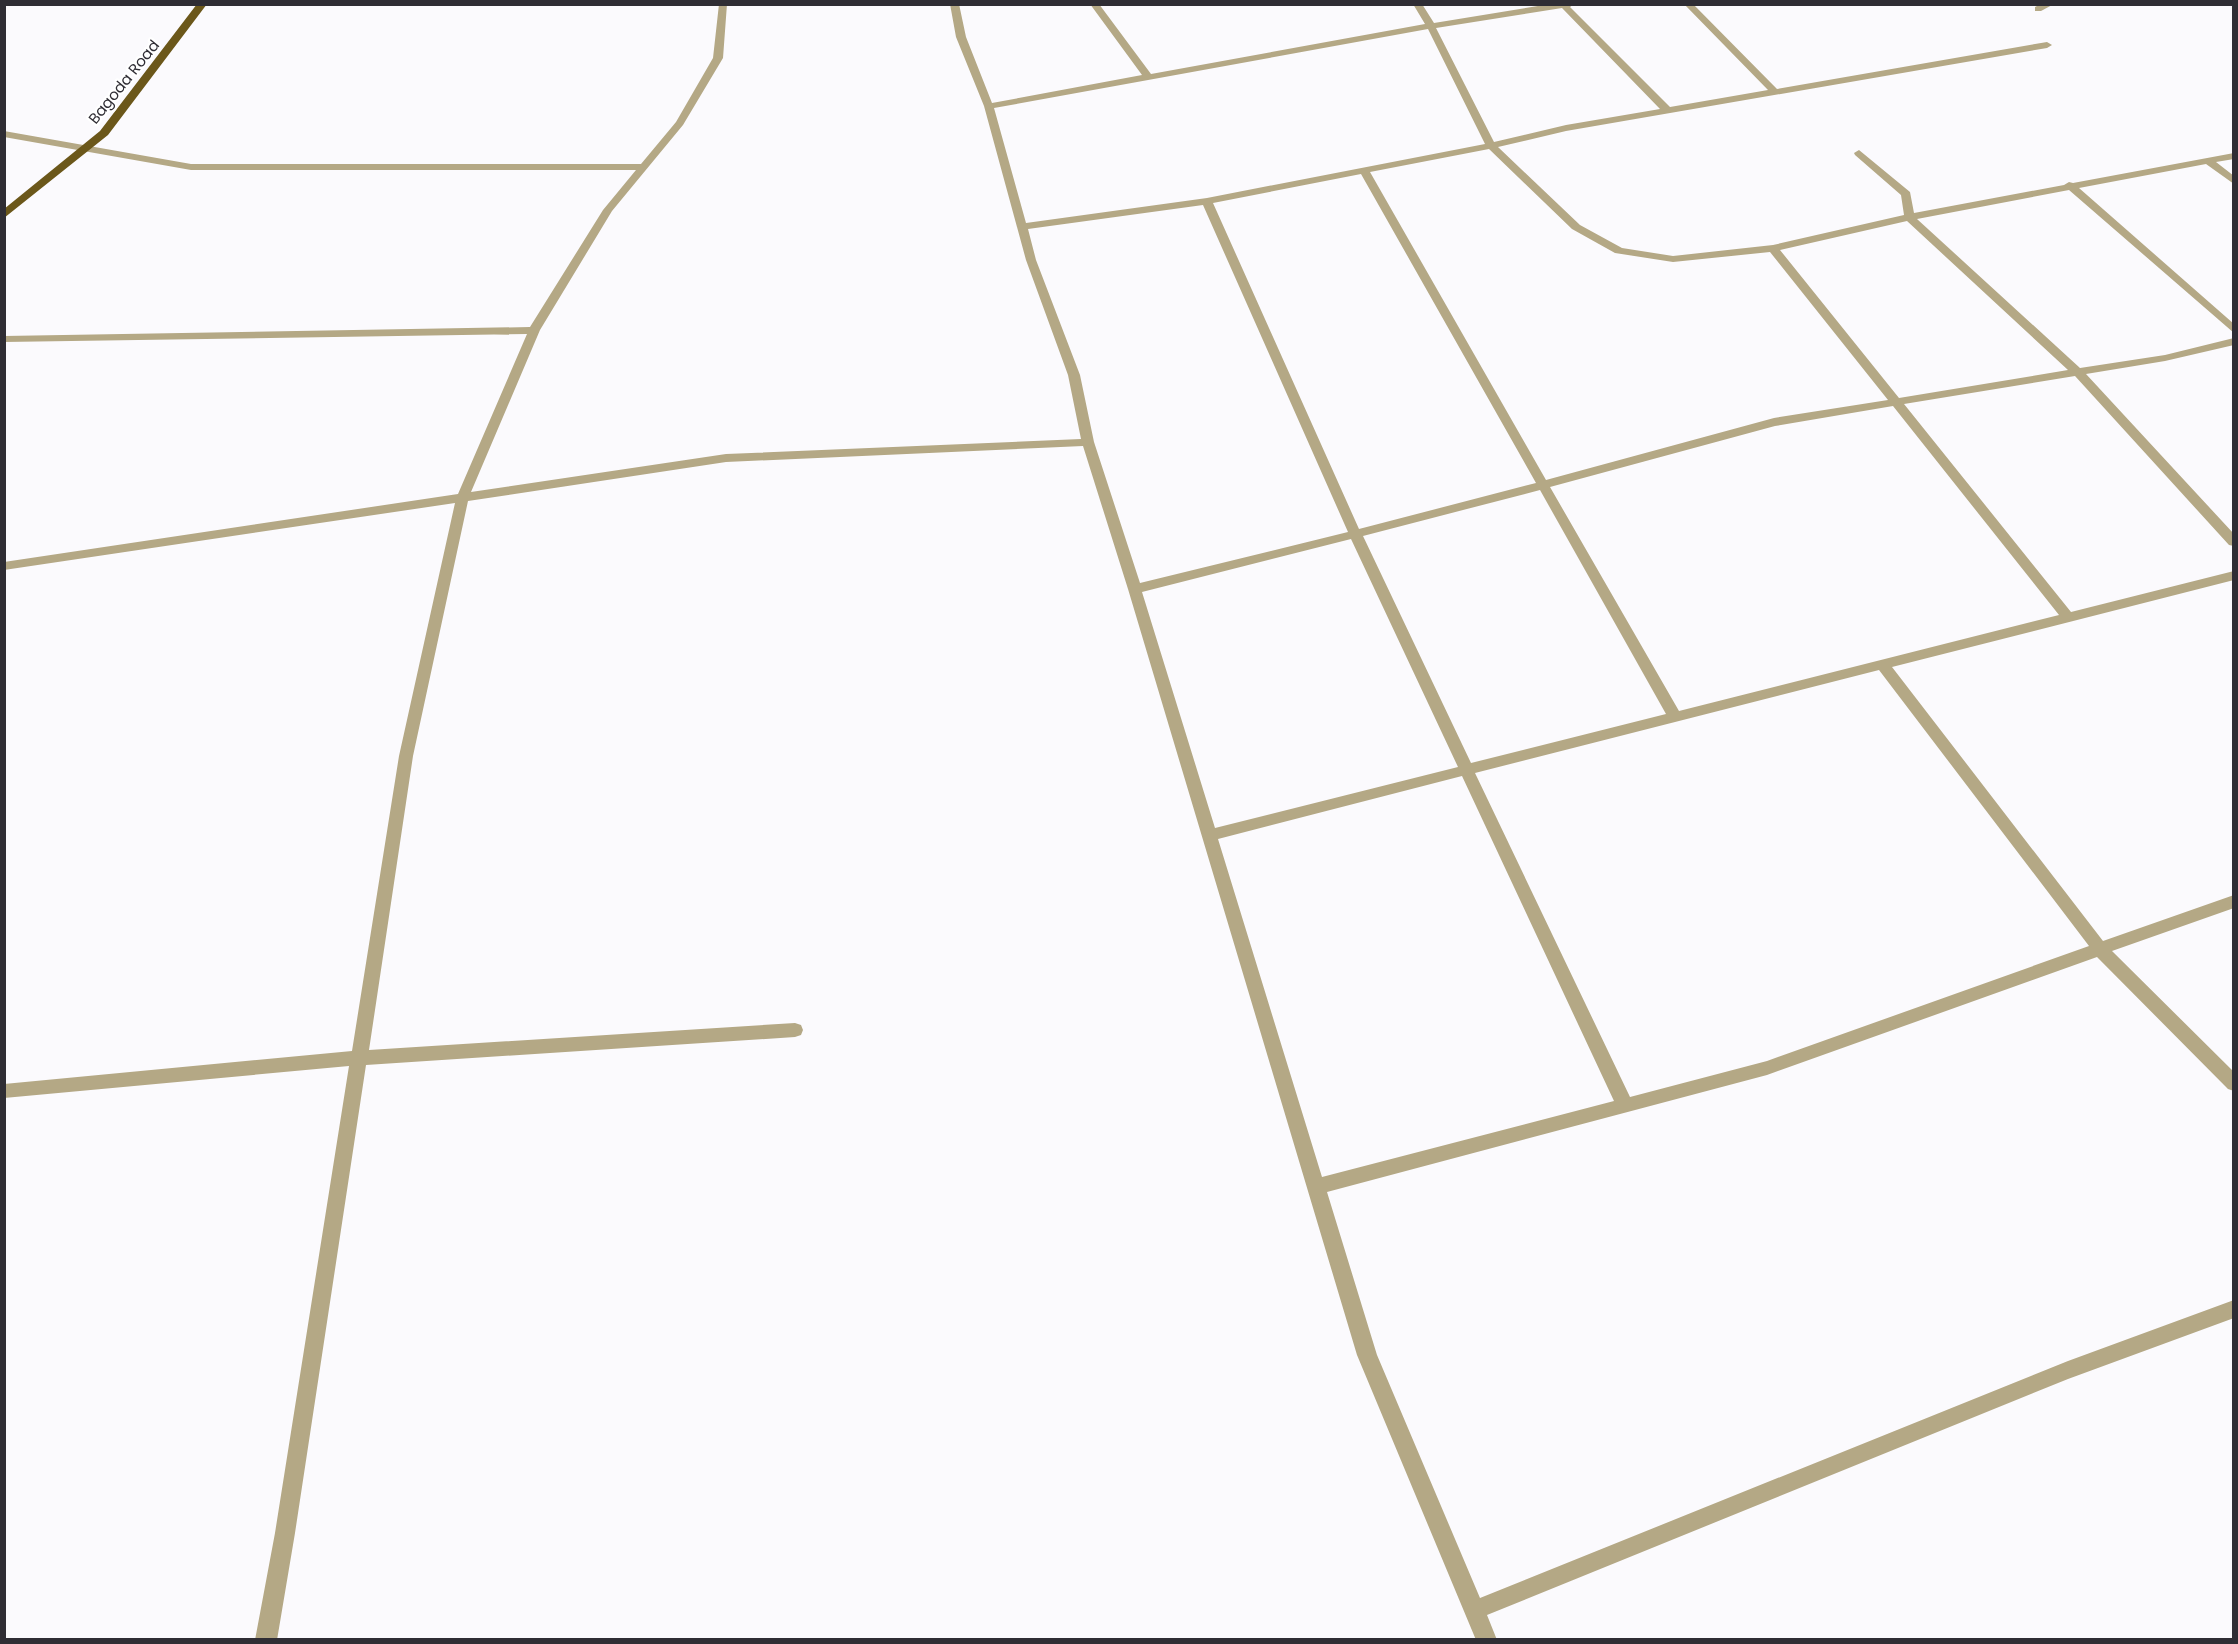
<svg xmlns="http://www.w3.org/2000/svg" width="2238" height="1644" font-family="Poppins,sans-serif">
  <style>
    .lines { fill: none; stroke-linecap: round; stroke-linejoin: round }
    .minor { fill: #b4a885; fill-rule: evenodd }
    .trunk { fill: #6b571a; fill-rule: evenodd }
    .labels { text-anchor: middle; stroke-width: 4.5; stroke-linejoin: round; paint-order: stroke }
    .far-street-label { font-size: 15px; fill: #2f2d34; stroke: #fff }
  </style>
  <rect width="100%" height="100%" fill="#fbfafd"/>
  <g class="lines">
    <g class="minor">
      <path d="M719 4H727L723 58 683 125 612 211 540 330 471 492 726 454 1081 439 1068 375 1026 260 984 106 956 37 950 4H959L966 37 992 103 1142 75 1090 4H1099L1151 74 1425 24 1413 4H1422L1434 23 1550 4H1574L1570 7 1670 107 1768 90 1684 4H1693L1777 89 2047 42 2052 45 2047 48 1566 131 1498 147 1580 225 1622 248 1673 256 1773 245 1904 215 1901 195 1855 155 1854 153 1859 150 1910 192 1914 213 2064 185 2069 182 2073 183 2234 153V159L2216 162 2234 176V184L2206 164 2079 188 2234 324V333L2069 190 1917 219 2080 368 2165 355 2234 338V345L2165 361 2086 374 2234 534V546L2229 545 2075 376 1904 404 2071 612 2234 571V580L1892 667 2103 941 2234 895V908L2112 951 2234 1072V1091L2228 1089 2097 957 1767 1075 1327 1192 1377 1355 1480 1598 2068 1361 2234 1300V1318L2068 1379 1487 1615 1497 1640H1476L1357 1355 1128 589 1083 446 726 462 468 501 413 756 369 1050 795 1023 801 1025 803 1030 801 1035 795 1037 366 1065 295 1533 277 1640H255L275 1533 349 1066 4 1098V1084L352 1051 399 756 455 503 4 570V562L458 494 527 334 4 342V336L530 327 603 210 636 170H191L4 137V131L191 164H641L676 122 713 58ZM1562 8 1660 109 1566 125 1494 142 1436 28ZM1428 29 1485 144 1207 198 1026 223 994 108ZM1489 149 1572 229 1615 253 1673 262 1770 252 1888 400 1774 418 1546 480 1370 172ZM1361 174 1536 483 1359 529 1213 203ZM1203 205 1348 532 1140 583 1094 442 1080 375 1036 260 1028 229ZM1907 221 2068 370 1899 398 1780 250ZM1893 406 2059 615 1679 711 1550 487 1775 426ZM1540 490 1666 714 1471 763 1363 536ZM1351 539 1458 767 1215 828 1142 592ZM1879 670 2089 946 1767 1061 1630 1097 1475 773ZM1462 776 1614 1101 1322 1177 1218 839Z"/>
      <path d="M2041 4H2054L2041 11H2035V7Z"/>
    </g>
    <path class="trunk" d="M197 4H207L108 135 4 218V209L100 131Z"/>
  </g>
  <g class="labels">
    <g class="far-street-label">
      <text transform="translate(124 82) rotate(-51)" y="5">Bagoda Road</text>
    </g>
  </g>
  <rect width="2238" height="1644" fill="none" stroke="#2f2d34" stroke-width="12"/>
</svg>
